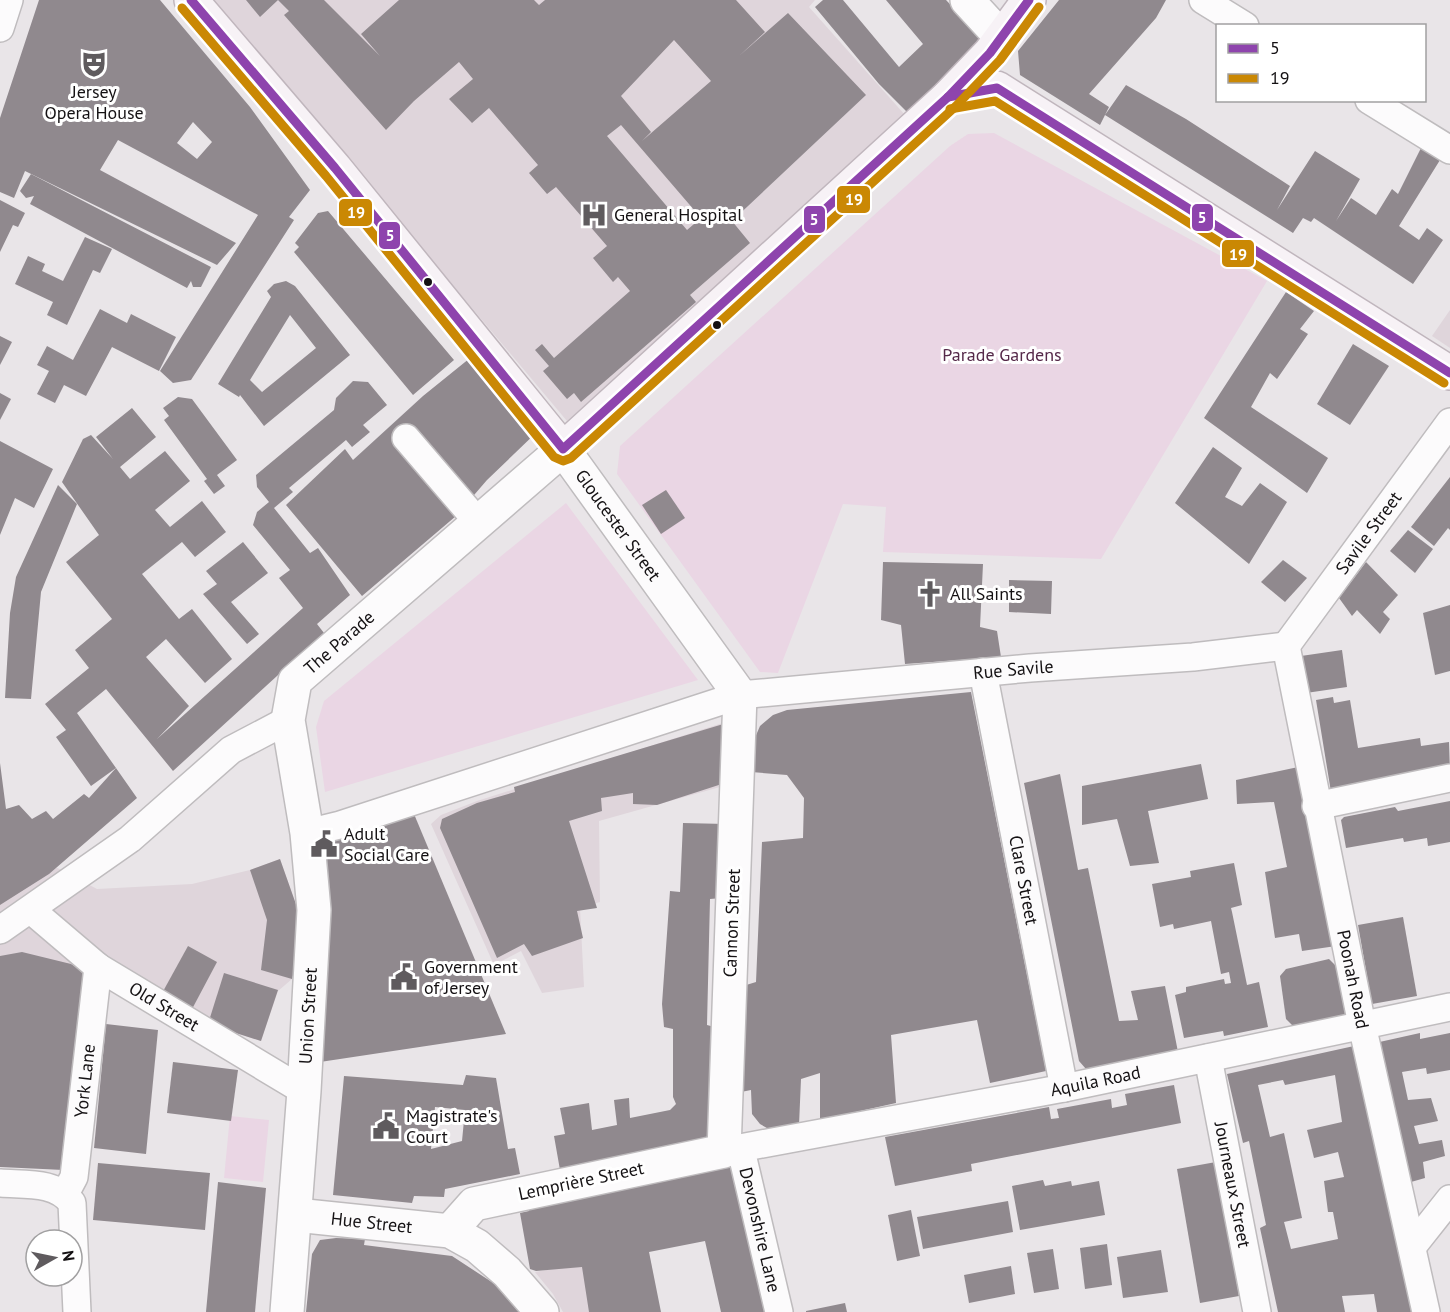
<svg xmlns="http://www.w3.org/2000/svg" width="1450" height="1312" font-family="'PT Sans',sans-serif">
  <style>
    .built { fill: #dfd5db }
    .green { fill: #ead6e4 }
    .building { fill: #90898e; fill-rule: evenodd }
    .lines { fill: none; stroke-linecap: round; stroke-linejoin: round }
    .street-casing { stroke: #bfbcbe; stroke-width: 30 }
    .secondary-casing { stroke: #bfbcbe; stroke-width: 36 }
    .primary-casing { stroke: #c0b6bd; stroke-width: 36 }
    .street { stroke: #fcfbfc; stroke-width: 27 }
    .secondary { stroke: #fcfbfc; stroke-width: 33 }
    .primary { stroke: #f7f2f6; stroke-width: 33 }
    .bus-1-casing { stroke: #fff; stroke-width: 14 }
    .bus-2-casing { stroke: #fff; stroke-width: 14 }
    .bus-1 { stroke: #8e44ad; stroke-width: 9 }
    .bus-2 { stroke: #ca8804; stroke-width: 9 }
    .bus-dot { fill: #141113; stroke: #fff; stroke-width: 2 }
    .labels { text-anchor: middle; stroke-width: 6; stroke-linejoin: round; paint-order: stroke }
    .poi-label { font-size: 18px; fill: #141113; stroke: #fff; text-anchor: start }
    .park-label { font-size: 18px; fill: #552949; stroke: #fff }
    .street-label { font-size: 18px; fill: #141113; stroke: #fff }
    .line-badge { stroke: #fff; stroke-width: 2 }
    .badge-label { font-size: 16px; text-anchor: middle; font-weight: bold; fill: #fff }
  </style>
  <rect width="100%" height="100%" fill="#e9e5e8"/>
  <g class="built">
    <path d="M213 0H815L809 7 905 115 567 421Z"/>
    <path d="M1450 310V348L1432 336Z"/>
    <path d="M729 721 727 785 599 821 600 902 580 908 584 987 542 993 521 951 494 965 431 824 441 815 477 801Z"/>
    <path d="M280 859 298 910 292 979 278 991 261 1041 208 1024 97 957 64 1170 0 1165V899L48 863 97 889 192 884 250 870Z"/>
    <path d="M649 1252 660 1312H563L553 1294 535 1272Z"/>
  </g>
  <g class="green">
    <path d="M994 133 1267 281 1101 559 883 552 886 507 843 504 778 673 760 672 617 474 620 446 950 146 968 134Z"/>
    <path d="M566 503 698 680 325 792 316 727 324 701Z"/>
    <path d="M230 1116 269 1120 263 1182 224 1178Z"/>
  </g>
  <g class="building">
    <path d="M39 0H160L250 107 310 190 289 217 294 220 191 380 173 383 160 371 258 215 118 140 100 170 236 243 217 265 25 171 14 198 0 192V118ZM193 122 212 142 197 159 177 143Z"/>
    <path d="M246 0H324L380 56 361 34 399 0H534L539 5 545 0H736L765 32 739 56 788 13 866 95 732 221 750 243 690 295 696 302 581 402 574 393 567 399 543 371 549 366 535 350 542 344 554 358 630 291 618 277 613 282 593 258 607 246 556 187 547 194 529 173 538 165 489 108 472 123 449 99 473 79 459 62 414 101 386 130 284 15 289 11 278 0 260 17ZM674 40 711 81 642 141 651 132 621 96ZM621 125 701 218 687 230 607 136Z"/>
    <path d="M823 0H843L899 67 923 44 886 0H946L984 40 908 113 879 84 815 7Z"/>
    <path d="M1059 0H1166L1156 18 1089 94 1109 107 1105 115 1126 85 1186 119 1290 186 1277 210 1315 151 1360 179 1336 221 1351 198 1376 215 1392 189 1398 194 1421 148 1440 160 1399 226 1419 240 1427 228 1443 240 1413 284 1314 218 1311 222 1303 218 1293 233 1105 115 1100 125 1020 75 1018 51Z"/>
    <path d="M31 174 211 267 201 287H193L191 281 187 288 30 204 34 196 26 198 20 191Z"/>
    <path d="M0 200 25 213 18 227 13 225 0 252Z"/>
    <path d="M328 211 454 360 413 395 294 252 299 247 295 243 318 213Z"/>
    <path d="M85 237 112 249 100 273 93 270 67 325 47 315 53 302 15 284 28 256 45 264 42 271 63 281Z"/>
    <path d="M286 281 295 286 350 355 264 426 240 395 239 397 218 384 271 297 267 291 274 284ZM290 315 316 348 262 392 250 380Z"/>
    <path d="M1286 292 1314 311 1300 329 1308 334 1277 379 1270 373 1251 407 1328 458 1307 493 1204 418Z"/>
    <path d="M100 309 127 323 131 314 176 337 159 371 112 347 86 396 64 385 55 403 37 394 49 371 37 365 47 346 73 360Z"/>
    <path d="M0 336 12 342 0 365Z"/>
    <path d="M1353 344 1389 366 1350 425 1317 404Z"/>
    <path d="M475 354 539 430 487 480 456 516 362 596 286 505 345 449 353 460 423 396Z"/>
    <path d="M353 381 368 382 387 405 363 425 370 432 352 447 346 440 289 488 293 492 274 508 310 553 318 548 350 595 317 624 324 633 173 771 106 689 77 713 116 768 91 786 56 737 66 730 45 704 89 668 75 650 112 619 66 562 99 535 62 482 83 439 91 435 113 459 96 437 132 408 156 437 120 467 130 479 165 451 190 481 155 510 170 527 202 501 226 532 195 557 182 542 142 574 179 619 192 609 232 659 205 683 166 639 146 657 189 706 157 739 303 608 279 578 290 570 253 525 257 512 269 502 257 487 256 475 334 410 336 398Z"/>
    <path d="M0 393 11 399 0 420Z"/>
    <path d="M178 397 192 399 237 460 217 475 225 486 214 494 204 481 207 479 164 420 169 416 163 408Z"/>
    <path d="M0 441 53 469 34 508 15 498 0 535Z"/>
    <path d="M1213 447 1242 468 1225 497 1242 506 1260 483 1287 502 1249 564 1175 503Z"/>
    <path d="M1450 477V530L1448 528 1434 546 1411 527Z"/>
    <path d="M58 485 77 504 41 592 31 699 5 698 10 613 16 577Z"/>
    <path d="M666 490 685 518 661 534 642 505Z"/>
    <path d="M1408 530 1433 549 1415 573 1390 551Z"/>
    <path d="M243 542 268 573 231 602 259 634 247 644 203 594 217 584 206 571Z"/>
    <path d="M1283 560 1307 578 1285 602 1261 582Z"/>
    <path d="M883 562 983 564 980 627 997 631 1001 657 905 664 901 625 881 620Z"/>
    <path d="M1366 562 1398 595 1383 612 1390 619 1380 634 1357 610 1352 616 1339 598Z"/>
    <path d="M1009 580 1052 581 1051 614 1009 612Z"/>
    <path d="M1450 605V671L1435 675 1423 613Z"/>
    <path d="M1342 650 1347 687 1306 693 1301 656Z"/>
    <path d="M971 692 1046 1071 990 1083 977 1020 891 1035 896 1103 820 1120V1073L801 1079 799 1125 774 1132 760 1124 752 1114 751 1090 741 1092 743 986 756 982 762 842 803 838 804 798 787 775 751 772 754 740 760 726 773 715 787 710Z"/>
    <path d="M1333 697 1334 703 1350 700 1358 748 1420 738 1421 746 1449 742 1450 773 1331 792 1316 700Z"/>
    <path d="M730 722 728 782 657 805 633 804V793L601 798 602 811 569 821 597 908 577 911 583 938 532 956 524 944 497 958 440 828 442 819 477 803 515 792 514 787Z"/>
    <path d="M0 763 6 809 19 805 32 819 46 811 53 819 84 794 89 798 116 768 137 798 49 874 0 905Z"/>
    <path d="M1201 764 1208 799 1148 811 1159 863 1130 866 1117 819 1082 825V786Z"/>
    <path d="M1303 766 1336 946 1302 951 1299 934 1275 938 1265 872 1287 867 1274 802 1237 804 1236 780Z"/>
    <path d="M1060 774 1078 870 1088 868 1119 1021 1138 1020 1131 991 1165 986 1178 1052 1086 1069 1079 1061 1024 783Z"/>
    <path d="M1450 801V842L1428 846 1427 838 1404 842 1403 838 1346 848 1341 820 1344 817 1395 807 1398 811Z"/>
    <path d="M414 814 506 1034 320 1062 316 838Z"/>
    <path d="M683 823 726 824 722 898 710 899 707 1025 718 1028 711 1134 701 1144 560 1170 554 1136 565 1134 560 1108 589 1103 592 1130 617 1125 614 1100 629 1098 630 1118 670 1110 676 1104 673 1097V1029L664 1027 662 1004 670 891 680 892Z"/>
    <path d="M280 859 298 910V956L292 979 261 970 267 920 250 870Z"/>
    <path d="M1234 863 1242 905 1231 908 1232 912 1247 985 1259 982 1268 1027 1224 1036 1223 1031 1184 1038 1175 995 1186 992V987L1224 979 1225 984 1231 983 1229 972 1221 974 1211 921 1174 929 1173 924 1160 927 1152 884 1191 877 1190 871Z"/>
    <path d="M1403 917 1417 996 1372 1004 1358 925Z"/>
    <path d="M188 946 217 962 191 1011 161 995Z"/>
    <path d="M22 952 71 964 88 973 64 1170 0 1167V956Z"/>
    <path d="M1329 959 1342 972 1350 1007 1343 1019 1295 1028 1286 1019 1280 976 1286 969Z"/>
    <path d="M224 973 278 990 261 1041 208 1024Z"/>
    <path d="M106 1024 158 1030 146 1154 94 1148Z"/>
    <path d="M1420 1033V1039L1450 1033V1070L1427 1074 1426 1068 1402 1072 1408 1100 1431 1098 1438 1121 1414 1126 1419 1144 1442 1140 1445 1156 1423 1162 1425 1178 1411 1182 1375 1043Z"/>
    <path d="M1354 1046 1417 1312H1377L1374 1294 1342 1296 1345 1312H1278L1260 1228 1266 1225 1249 1141 1243 1143 1227 1074ZM1335 1075 1342 1122 1307 1130 1314 1158 1338 1152 1344 1177 1324 1181 1328 1212H1333L1338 1239 1291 1249 1284 1222 1302 1218 1284 1133 1270 1137 1258 1085 1283 1080 1285 1085Z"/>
    <path d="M173 1062 238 1070 231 1121 167 1113Z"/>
    <path d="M466 1075 496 1078 508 1149 515 1148 520 1174 445 1189 444 1197 414 1196 412 1203 333 1195 344 1076 463 1085ZM435 1107 465 1110 462 1141 431 1149Z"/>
    <path d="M1174 1085 1181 1123 971 1164 972 1171 895 1186 885 1137 1049 1107 1051 1119 1059 1118 1057 1109 1111 1099 1112 1108 1127 1105 1125 1094Z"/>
    <path d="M1216 1162 1239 1296 1200 1303 1177 1169Z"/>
    <path d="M98 1163 210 1173 205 1230 93 1220Z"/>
    <path d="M733 1163 769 1312H721L705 1241 649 1252 661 1312H589L582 1267 536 1271 530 1269 520 1213 529 1211 528 1204Z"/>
    <path d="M1043 1180 1045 1186 1071 1181 1072 1186 1099 1181 1105 1215 1020 1230 1012 1186Z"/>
    <path d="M218 1182 266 1188 255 1312H206Z"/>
    <path d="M1008 1201 1013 1232 923 1249 917 1217Z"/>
    <path d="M911 1210 920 1256 897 1261 888 1215Z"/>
    <path d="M336 1238 365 1239 364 1245 452 1256 507 1292 524 1312H306L312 1254 320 1240Z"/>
    <path d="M1107 1244 1112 1285 1085 1289 1080 1248Z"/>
    <path d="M1053 1249 1059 1289 1034 1293 1027 1253Z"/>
    <path d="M1161 1250 1168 1292 1123 1298 1117 1257Z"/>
    <path d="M1011 1266 1015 1294 969 1303 964 1275Z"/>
    <path d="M845 1303 847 1312H806V1311Z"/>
  </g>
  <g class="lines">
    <defs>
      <g id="street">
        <path d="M1203 0 1245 26"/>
        <path d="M0 28 9 0"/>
        <path d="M1369 100 1450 150"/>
        <path d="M406 438 478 522"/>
        <path id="s1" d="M1286 646 1362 1025 1426 1312"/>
        <path id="s2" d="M1286 646 1450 422"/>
        <path id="s3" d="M983 672 1064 1088"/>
        <path d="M1316 806 1450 778"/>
        <path id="s4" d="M307 833 340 825 740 695 1030 668 1193 657 1286 646"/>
        <path id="s5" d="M31 910 98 967 304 1091"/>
        <path d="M0 930 130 839 231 750 288 720"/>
        <path id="s6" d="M1208 1058 1257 1312"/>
        <path id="s7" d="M741 1150 779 1312"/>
        <path id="s8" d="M724 1151 1064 1088 1450 1007"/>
        <path d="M0 1183C25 1185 56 1181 72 1203L77 1312"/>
        <path id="s9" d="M65 1194 74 1177 98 967"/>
        <path d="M1412 1247 1450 1199"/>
      </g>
      <g id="secondary">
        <path d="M967 0 1002 38"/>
        <path id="s10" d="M296 1215 450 1231 477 1246 507 1272 542 1312"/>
        <path id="s11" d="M287 1312 304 1091 314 910 307 833 288 720 295 681 563 449 740 695 724 1151 474 1204 450 1231"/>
      </g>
      <g id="primary">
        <path d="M191 0 335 168 563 449 948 97 990 53 1029 0"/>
        <path d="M948 97 997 88 1450 373"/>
      </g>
    </defs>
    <use href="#street" class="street-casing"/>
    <use href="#secondary" class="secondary-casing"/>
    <use href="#primary" class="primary-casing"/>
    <use href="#street" class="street"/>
    <use href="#secondary" class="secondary"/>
    <use href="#primary" class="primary"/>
    <defs>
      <g id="bus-1">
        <path d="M191 0 335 168 563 449 948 97 990 53 1029 0"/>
        <path d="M948 97 997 88 1450 373"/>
      </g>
      <g id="bus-2">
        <path d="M182 8 326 176 554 457 563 461 571 458 956 106 1000 60 1039 7"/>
        <path d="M950 109 995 101 1444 383"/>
      </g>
    </defs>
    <use href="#bus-1" class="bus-1-casing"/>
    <use href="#bus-2" class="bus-2-casing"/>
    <use href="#bus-1" class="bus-1"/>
    <use href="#bus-2" class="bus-2"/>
  </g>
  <defs>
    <symbol id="theatre-bare" viewBox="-9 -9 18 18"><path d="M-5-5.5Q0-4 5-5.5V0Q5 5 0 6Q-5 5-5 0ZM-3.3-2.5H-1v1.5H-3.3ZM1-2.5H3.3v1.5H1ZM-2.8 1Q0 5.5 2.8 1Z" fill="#5f5b5e" stroke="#fff" stroke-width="2.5" paint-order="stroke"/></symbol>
    <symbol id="hospital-bare" viewBox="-9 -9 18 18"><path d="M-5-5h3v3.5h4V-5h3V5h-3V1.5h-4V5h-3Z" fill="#5f5b5e" stroke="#fff" stroke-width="2.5" paint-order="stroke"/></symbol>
    <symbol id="church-bare" viewBox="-9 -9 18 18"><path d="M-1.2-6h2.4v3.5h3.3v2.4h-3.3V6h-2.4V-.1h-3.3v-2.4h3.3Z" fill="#5f5b5e" stroke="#fff" stroke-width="2.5" paint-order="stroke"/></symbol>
    <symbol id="civic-bare" viewBox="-9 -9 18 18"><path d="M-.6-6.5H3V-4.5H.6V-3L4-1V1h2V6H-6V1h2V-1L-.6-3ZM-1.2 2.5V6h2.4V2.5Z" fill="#5f5b5e" stroke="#fff" stroke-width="2.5" paint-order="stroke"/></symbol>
  </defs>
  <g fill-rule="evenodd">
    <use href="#theatre-bare" x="75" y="45" width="38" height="38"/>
    <use href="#hospital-bare" x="575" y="196" width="38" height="38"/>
    <use href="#church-bare" x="911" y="575" width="38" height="38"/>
    <use href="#civic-bare" x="305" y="825" width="38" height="38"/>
    <use href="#civic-bare" x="385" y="958" width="38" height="38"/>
    <use href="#civic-bare" x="367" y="1107" width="38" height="38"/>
  </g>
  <g class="bus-dot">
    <circle cx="428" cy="282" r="5"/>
    <circle cx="717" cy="325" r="5"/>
  </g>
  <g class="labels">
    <g class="poi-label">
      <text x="94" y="98" text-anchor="middle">Jersey<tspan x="94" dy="21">Opera House</tspan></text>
      <text x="614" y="221">General Hospital</text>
      <text x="950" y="600">All Saints</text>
      <text x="344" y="840">Adult<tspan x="344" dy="21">Social Care</tspan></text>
      <text x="424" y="973">Government<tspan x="424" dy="21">of Jersey</tspan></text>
      <text x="406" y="1122">Magistrate's<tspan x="406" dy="21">Court</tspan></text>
    </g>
    <g class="park-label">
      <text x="1002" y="361">Parade Gardens</text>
    </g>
    <g class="street-label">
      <text dy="6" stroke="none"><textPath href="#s11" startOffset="1083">Gloucester Street</textPath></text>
      <text dy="6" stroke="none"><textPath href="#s2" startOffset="140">Savile Street</textPath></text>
      <text dy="6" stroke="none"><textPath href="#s11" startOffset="693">The Parade</textPath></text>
      <text dy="6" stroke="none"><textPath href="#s4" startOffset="729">Rue Savile</textPath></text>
      <text dy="6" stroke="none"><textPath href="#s3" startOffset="212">Clare Street</textPath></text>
      <text transform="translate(732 923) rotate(-88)" y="6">Cannon Street</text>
      <text dy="6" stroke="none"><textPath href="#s1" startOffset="340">Poonah Road</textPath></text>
      <text dy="6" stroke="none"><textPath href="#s5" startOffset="165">Old Street</textPath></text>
      <text dy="6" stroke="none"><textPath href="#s11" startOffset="297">Union Street</textPath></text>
      <text dy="6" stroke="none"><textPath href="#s8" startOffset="378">Aquila Road</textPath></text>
      <text dy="6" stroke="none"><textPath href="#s9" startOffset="116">York Lane</textPath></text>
      <text transform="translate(581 1181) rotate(-12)" y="6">Lemprière Street</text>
      <text dy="6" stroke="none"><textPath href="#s6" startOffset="129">Journeaux Street</textPath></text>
      <text dy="6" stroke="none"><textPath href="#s10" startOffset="76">Hue Street</textPath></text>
      <text dy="6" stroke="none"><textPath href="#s7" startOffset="82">Devonshire Lane</textPath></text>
    </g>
  </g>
  <g class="line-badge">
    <rect x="836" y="185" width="35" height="29" rx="6" fill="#ca8804"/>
    <rect x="338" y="198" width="35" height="29" rx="6" fill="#ca8804"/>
    <rect x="1191" y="203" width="23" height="29" rx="6" fill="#8e44ad"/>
    <rect x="803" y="205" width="23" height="29" rx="6" fill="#8e44ad"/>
    <rect x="378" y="221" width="23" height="29" rx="6" fill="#8e44ad"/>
    <rect x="1221" y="239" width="34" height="29" rx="6" fill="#ca8804"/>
  </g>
  <g class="badge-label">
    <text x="854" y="205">19</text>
    <text x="356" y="218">19</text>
    <text x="1202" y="223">5</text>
    <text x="814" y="225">5</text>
    <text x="390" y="241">5</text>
    <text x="1238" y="260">19</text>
  </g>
  <rect x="1216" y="24" width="210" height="78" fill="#ffffff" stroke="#a1a0a1" stroke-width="1.5"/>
  <rect x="1228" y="44" width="30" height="9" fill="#8e44ad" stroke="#a1a0a1" stroke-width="1.5"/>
  <text x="1270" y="54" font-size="18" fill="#141113">5</text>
  <rect x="1228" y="74" width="30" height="9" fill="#ca8804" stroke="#a1a0a1" stroke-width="1.5"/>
  <text x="1270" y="84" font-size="18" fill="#141113">19</text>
  <g transform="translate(54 1258) rotate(81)"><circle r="28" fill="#ffffff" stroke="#a1a0a1" stroke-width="1.5"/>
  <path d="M0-4.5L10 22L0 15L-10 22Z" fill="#5f5b5e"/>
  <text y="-9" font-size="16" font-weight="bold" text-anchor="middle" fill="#141113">N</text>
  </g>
</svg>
